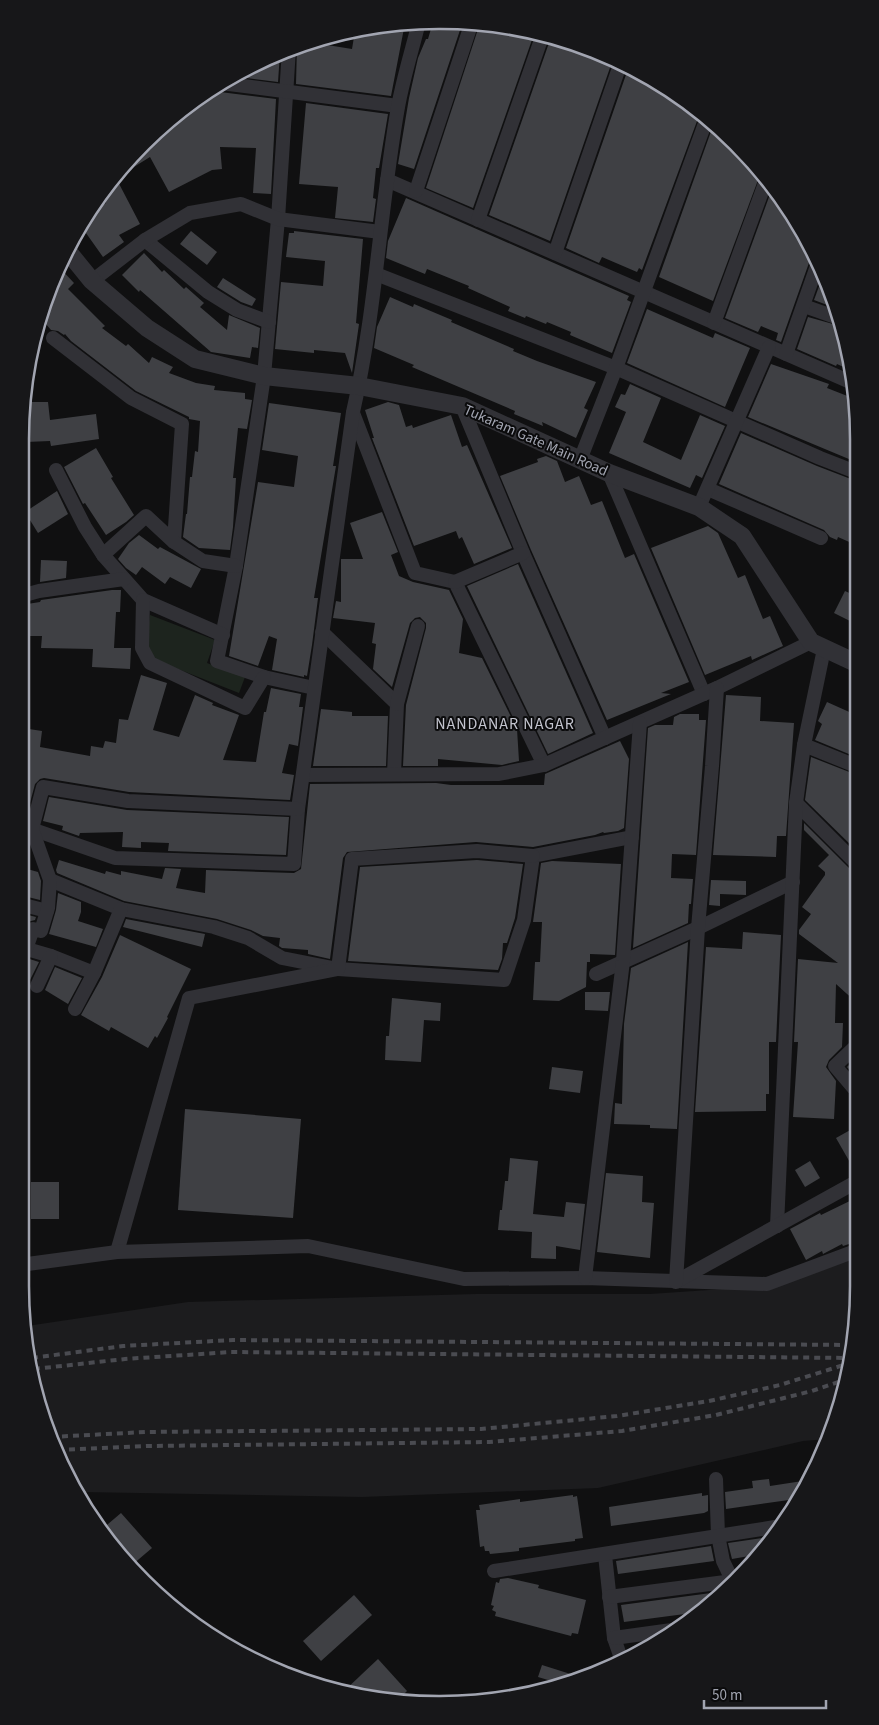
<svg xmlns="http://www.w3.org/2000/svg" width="879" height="1725" font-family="'Source Sans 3',sans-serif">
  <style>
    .built { fill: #1c1c1e }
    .green { fill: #1d241e }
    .building { fill: #3f4044 }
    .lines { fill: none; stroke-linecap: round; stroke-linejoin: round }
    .minor { stroke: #313136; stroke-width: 14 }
    .tertiary { stroke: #313136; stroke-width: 18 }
    .rail { stroke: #4a4b51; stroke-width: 4; stroke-dasharray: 6 5; stroke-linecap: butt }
    .labels { text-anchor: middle; stroke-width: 4; stroke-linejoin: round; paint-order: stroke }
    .street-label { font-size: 15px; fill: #a2a5b1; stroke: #0b0b0c }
    .neighbourhood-label { font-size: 16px; letter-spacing: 1px; fill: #c3c4ce; stroke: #0b0b0c }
    .rim { fill: none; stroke: #a2a5b1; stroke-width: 2.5 }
  </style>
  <rect width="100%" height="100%" fill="#101011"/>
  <path class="built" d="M858 1255V1313L845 1394 828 1439 803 1441 598 1488 362 1497 81 1492 42 1421 27 1326 188 1302 476 1294H650L767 1286Z"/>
  <path class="green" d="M150 615 215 640 207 663 245 677 239 693 155 660 146 645Z"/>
  <g class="building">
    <path d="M463 21 414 169 398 164 409 98 418 58 426 39H428L433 22Z"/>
    <path d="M405 23 391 96 296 84 297 46 321 38V44L352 49 355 31 385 24Z"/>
    <path d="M480 23 522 30 534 34 473 208 426 188Z"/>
    <path d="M558 38 613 59 550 241 489 215 550 40 556 42Z"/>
    <path d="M280 53 278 82 231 76 275 56Z"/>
    <path d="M629 66 700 113 642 270 639 268 637 272 602 257 599 263 566 248Z"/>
    <path d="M213 88 220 92 276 99 271 194 253 193 256 148 220 147 222 169 212 170 169 192 150 157 121 175 119 171 163 124Z"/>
    <path d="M306 103 388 114 379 168H376L373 198 376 199 373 222 335 218 338 187 299 184Z"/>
    <path d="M714 123 761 172 713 301 659 277Z"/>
    <path d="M115 176 140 224 119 235 124 242 103 257 81 226 86 217 106 203 101 193Z"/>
    <path d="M773 186 814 256 810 260 781 342 776 340 778 333 761 326 758 332 725 318Z"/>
    <path d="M406 198 629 296 627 300 631 302 612 353 570 335 571 332 547 322 546 324 526 316 525 318 508 311 510 307 468 288 469 286 427 269 425 274 386 258 388 241Z"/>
    <path d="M191 231 217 252 207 265 180 244Z"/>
    <path d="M294 231 363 239 356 323 359 324 352 373 345 353 314 350V353L275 349 281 282 323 286 325 261 286 257 289 233H294Z"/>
    <path d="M144 253 162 272 164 270 184 289 186 287 204 303 200 307 227 330 229 315 260 328 258 348 252 347 250 358 211 352 140 290 139 292 122 275Z"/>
    <path d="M59 267 74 283 68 289 105 326 102 328 126 346 128 344 149 363 152 357 173 367 169 373 196 383 215 386 214 390 245 393V399L252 400 247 429 238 428 233 478H236L233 527 230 550 199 548 183 537 186 514H187L190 477H192L195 451 198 452 200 421 189 419V417L136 391 71 341 65 334 64 335 58 331 51 330 40 317Z"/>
    <path d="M824 273 827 279 835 308 814 300Z"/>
    <path d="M223 278 256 299 252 306 241 302 217 287Z"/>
    <path d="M390 297 413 307 414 304 452 320 451 322 514 349 513 351 537 361 596 382 584 408 588 410 576 438 542 422 543 426 514 414 515 411 412 367 414 365 374 348 377 327Z"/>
    <path d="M647 309 713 338 715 333 750 348 725 407 627 363Z"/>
    <path d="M808 317 840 326 852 371 837 364 836 366 797 349Z"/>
    <path d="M771 364 829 384 827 388 855 399 856 462 748 417Z"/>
    <path d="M630 384 661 398 643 442 681 460 700 415 725 426 702 478 696 475 690 488 609 453 626 412 615 407 621 394 625 395Z"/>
    <path d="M27 402H48L50 420 96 414 99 439 51 446 50 441 26 442V427H21V412L27 413Z"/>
    <path d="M388 402 399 405 406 427 412 425 413 428 451 415 462 447 467 445 512 548 474 564 462 537 459 539 456 531 414 546 372 438H374L365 410Z"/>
    <path d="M269 403 341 413 333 466H336L314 598H318L312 645 307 676 304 675V677L272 670 277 639 269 636 258 666 229 656 258 482 294 487 298 456 262 450Z"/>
    <path d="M741 433 817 466 856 481V545L838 537 837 540 830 537 824 530 719 484Z"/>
    <path d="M96 448 113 477 111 478 134 515 126 522 106 535 85 503 83 504 64 467Z"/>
    <path d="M546 456 557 461 565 482 579 476 591 505 602 501 625 558 634 554 689 682 661 693 671 694 607 720 531 550 500 476 538 462 537 459Z"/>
    <path d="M57 491 68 514 38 533 25 512Z"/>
    <path d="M382 512 398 552 391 555 399 576 413 582 449 590 463 619 459 653 482 658 517 729 519 761 502 765 438 759V766H403L406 705 426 628V623L420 617 415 618 410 623 392 687 373 669 376 644 372 643 375 623 333 618 336 601 341 602V559H363L350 523Z"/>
    <path d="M708 526 718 533 738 578 745 575 763 619 770 616 783 646 752 660 751 656 705 675 651 548Z"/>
    <path d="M139 535 158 549 160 547 201 569 191 588 170 577 165 584 142 567 136 575 126 568 118 559 129 543Z"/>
    <path d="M41 560 67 561 66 578 40 582Z"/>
    <path d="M518 564 593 733 548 754 467 586Z"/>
    <path d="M112 590H121L120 612H116L114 648H131L130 669 92 667 93 649 41 648 42 636H21V605L40 602 41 600Z"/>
    <path d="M845 591 856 596V624L834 613Z"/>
    <path d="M141 675 167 683 153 730 179 737 195 695 213 703 212 705 239 715 223 760 256 762 264 712H266L271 688 301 694 299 707H303L298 746 289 744 282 773 294 775 290 800 129 792 44 778 40 779 35 784 26 818 20 816 22 758H25L29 729 42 731 40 747 90 756 91 746 103 748 105 741 116 743 119 719 128 720Z"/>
    <path d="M726 695 761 697 760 721 794 723 786 836H777L776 857 713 855Z"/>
    <path d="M827 702 856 715V757L815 740 822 724 818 721Z"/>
    <path d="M321 709 352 712V716H388L386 766H313Z"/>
    <path d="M680 714H699V720H706L696 855 672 854 671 878 693 879 691 904H689L688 923 633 948 648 728 655 725H673L674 717Z"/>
    <path d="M620 741 629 759 624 828 618 831 604 833 603 832 595 835 533 847 476 842 347 852 343 858 330 959 308 954V950L282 948 279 946 280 938 263 936 251 930 217 919 124 901 57 873 56 870 59 860 105 874 106 871 121 875V871L162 879 165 868 181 869 176 888 205 893 206 870 294 873 301 869 310 784 436 783 451 785H544L545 774Z"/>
    <path d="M811 757 857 775V851L805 800Z"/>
    <path d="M49 797 127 810 289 817 286 855 168 851 169 843 141 842V848L122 847 123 832 80 833 79 836 62 830 63 826 43 821Z"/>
    <path d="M804 823 851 870 857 873V1003L836 984 835 1023H843L842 1047 829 1060 826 1067 836 1081 834 1119 793 1117 798 1042H794L798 959 838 963 799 934V930L811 914 802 907 825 875V872L818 866 829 855 804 830Z"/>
    <path d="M477 860 523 864 515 918 507 943H503L502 959 498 970 348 961 360 867Z"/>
    <path d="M552 861 621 864 615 955 590 954V962H587L586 987 559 1001 533 1000 535 962H540L542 922H533L541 863Z"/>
    <path d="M20 867 38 872 41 881 40 900 20 895Z"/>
    <path d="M711 880 746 881V895L720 894V906L709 905Z"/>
    <path d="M58 893 81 902V912L78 921 103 929 96 947 49 934 56 910Z"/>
    <path d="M20 913 36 917 35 920 27 922 25 926 20 925Z"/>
    <path d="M126 919 205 934 202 947 123 927Z"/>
    <path d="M743 932 781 935 776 1042H769V1094H766V1111L695 1112 706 947 742 949Z"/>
    <path d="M120 935 191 969 167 1017 168 1018 157 1038 155 1036 148 1048 111 1027 109 1031 81 1015 102 977Z"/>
    <path d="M688 942 677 1129 650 1128V1125L614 1124 615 1103 622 1104 624 1024 631 968Z"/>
    <path d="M20 956 39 962 29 982 20 977Z"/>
    <path d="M55 967 82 978 68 1004 45 990Z"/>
    <path d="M585 992H610L608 1011 585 1010Z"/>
    <path d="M392 998 441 1003 440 1021 424 1020 421 1062 385 1060 386 1036H389Z"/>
    <path d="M857 1057V1079L847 1067Z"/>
    <path d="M552 1067 583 1071 580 1093 549 1089Z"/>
    <path d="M185 1109 301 1119 293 1218 178 1210Z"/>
    <path d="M852 1129 858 1139V1172L856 1173 836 1138Z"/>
    <path d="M510 1158 538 1161 533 1214 564 1217 566 1202 585 1204 580 1250 556 1246V1259L531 1258 532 1232 498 1230 500 1210H502L505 1181H508Z"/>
    <path d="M810 1161 820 1178 805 1187 795 1170Z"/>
    <path d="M606 1173 643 1176 642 1202 654 1203 650 1258 597 1252Z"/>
    <rect x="31" y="1182" width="28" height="37"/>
    <path d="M858 1197V1241L843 1246 842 1244 823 1254 822 1251 806 1260 790 1229 820 1213 821 1215Z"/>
    <path d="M769 1479 770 1486 809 1480 796 1499 726 1509 725 1492 753 1488 752 1481Z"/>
    <path d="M702 1493V1496L708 1495V1511L704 1513 611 1526 609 1507Z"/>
    <path d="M573 1495V1497L577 1496 583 1538 575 1539V1541L519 1548V1551L490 1554 489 1551H485L484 1546 480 1547 476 1510H480L479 1505 520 1499V1502Z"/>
    <path d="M121 1513 152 1548 132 1565 107 1541 101 1530Z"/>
    <path d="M769 1537 755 1555 732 1559 728 1543Z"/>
    <path d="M711 1546 714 1561 618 1574 616 1561Z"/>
    <path d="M508 1578 539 1585 538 1588 586 1600 578 1634 572 1633 571 1636 495 1616 496 1612 492 1610 494 1606 491 1605 496 1582 499 1583 500 1579Z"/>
    <path d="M726 1591 700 1612 624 1622 621 1605Z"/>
    <path d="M354 1595 372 1615 321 1661 303 1641Z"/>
    <path d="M378 1659 407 1691 400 1698 343 1692Z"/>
    <path d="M542 1665 580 1677 579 1678 558 1683 538 1677Z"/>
  </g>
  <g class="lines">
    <g class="minor">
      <path d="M289 49 278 219 264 376 236 566 217 661 264 677 314 688"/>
      <path d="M221 83 398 106"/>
      <path d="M387 180 855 384"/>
      <path d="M416 191 472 22"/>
      <path d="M478 220 543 34"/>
      <path d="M145 240 208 292 237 310 269 322"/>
      <path d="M555 253 621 62"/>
      <path d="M376 274 616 368 820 458 856 472"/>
      <path d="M92 281 145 240 190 213 241 204 278 219 380 232"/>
      <path d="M804 306 838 318"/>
      <path d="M714 323 767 178"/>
      <path d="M53 338 131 398 182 424 174 542"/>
      <path d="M786 354 818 263"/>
      <path d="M462 406 523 553 605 738"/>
      <path d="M353 413 415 573 455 582 544 765"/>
      <path d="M580 460 616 368 707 118"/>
      <path d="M56 470 85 527 103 555 143 600 223 635"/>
      <path d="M609 473 704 694"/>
      <path d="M708 489 821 538"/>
      <path d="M699 507 769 347"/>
      <path d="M103 555 146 516 174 542 203 561 236 566"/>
      <path d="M455 582 523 553"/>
      <path d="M21 596 39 591 124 579"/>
      <path d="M143 600 142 648 150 663 245 708 264 677"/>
      <path d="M322 632 397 704 394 774"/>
      <path d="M397 704 418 626"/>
      <path d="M804 745 856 766"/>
      <path d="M303 775 499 774 544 765 717 688 811 642"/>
      <path d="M796 803 857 864"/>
      <path d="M20 825 115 858 294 864 298 809 353 412C376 312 380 208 398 107 403 79 412 50 419 22"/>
      <path d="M50 880 121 909 214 927 248 938 282 958 338 969 504 980 524 920 533 856 632 837"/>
      <path d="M20 904 47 911"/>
      <path d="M20 947 51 956 94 973"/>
      <path d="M26 949 33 929 41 931 48 908 50 880 32 829 43 787 128 801 298 809"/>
      <path d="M596 974 698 928 793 882"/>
      <path d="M37 986 51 956"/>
      <path d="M75 1009 94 973 121 909"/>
      <path d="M857 1045 835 1066 857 1092"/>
      <path d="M777 1226 796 803 804 745 824 649"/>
      <path d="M117 1252 189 998 338 969 352 859 477 851 533 856"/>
      <path d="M20 1265 117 1252 308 1246 464 1279 585 1278 767 1284 858 1250"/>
      <path d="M585 1278 623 961 640 723"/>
      <path d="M677 1281 858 1181"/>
      <path d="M676 1282 698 928 712 766 717 688"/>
      <path d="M716 1479 718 1535 723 1561 734 1584"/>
      <path d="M605 1555 614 1638 622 1661"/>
      <path d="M494 1571 775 1527"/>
      <path d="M609 1597 733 1581"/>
      <path d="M614 1638 679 1629"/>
    </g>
    <path class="tertiary" d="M66 249 92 281 147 328 195 359 264 376 359 386 462 406 609 473 699 507 742 536 811 642 856 663"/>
    <g class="rail">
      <path d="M32 1358 123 1346 233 1340 853 1345"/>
      <path d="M34 1369 125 1359 231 1352 851 1358"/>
      <path d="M51 1437 145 1432 481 1429 617 1416 709 1401 780 1385 850 1363"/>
      <path d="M58 1450 147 1446 489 1442 622 1431 716 1415 812 1391 847 1379"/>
    </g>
  </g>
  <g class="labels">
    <g class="street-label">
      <text transform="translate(536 440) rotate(24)" y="5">Tukaram Gate Main Road</text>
    </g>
    <g class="neighbourhood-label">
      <text x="505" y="729">NANDANAR NAGAR</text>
    </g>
  </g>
  <path d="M0 0H879V1725H0ZM439 29H440A410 410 0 0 1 850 439V1286A410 410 0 0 1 440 1696H439A410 410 0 0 1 29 1286V439A410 410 0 0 1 439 29Z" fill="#171719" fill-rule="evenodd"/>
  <path class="rim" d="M439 29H440A410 410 0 0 1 850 439V1286A410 410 0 0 1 440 1696H439A410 410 0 0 1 29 1286V439A410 410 0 0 1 439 29Z"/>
  <path d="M704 1700v8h122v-8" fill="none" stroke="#a2a5b1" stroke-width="2.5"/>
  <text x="712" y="1700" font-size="15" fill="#a2a5b1" stroke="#0b0b0c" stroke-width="4" paint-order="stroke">50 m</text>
</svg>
